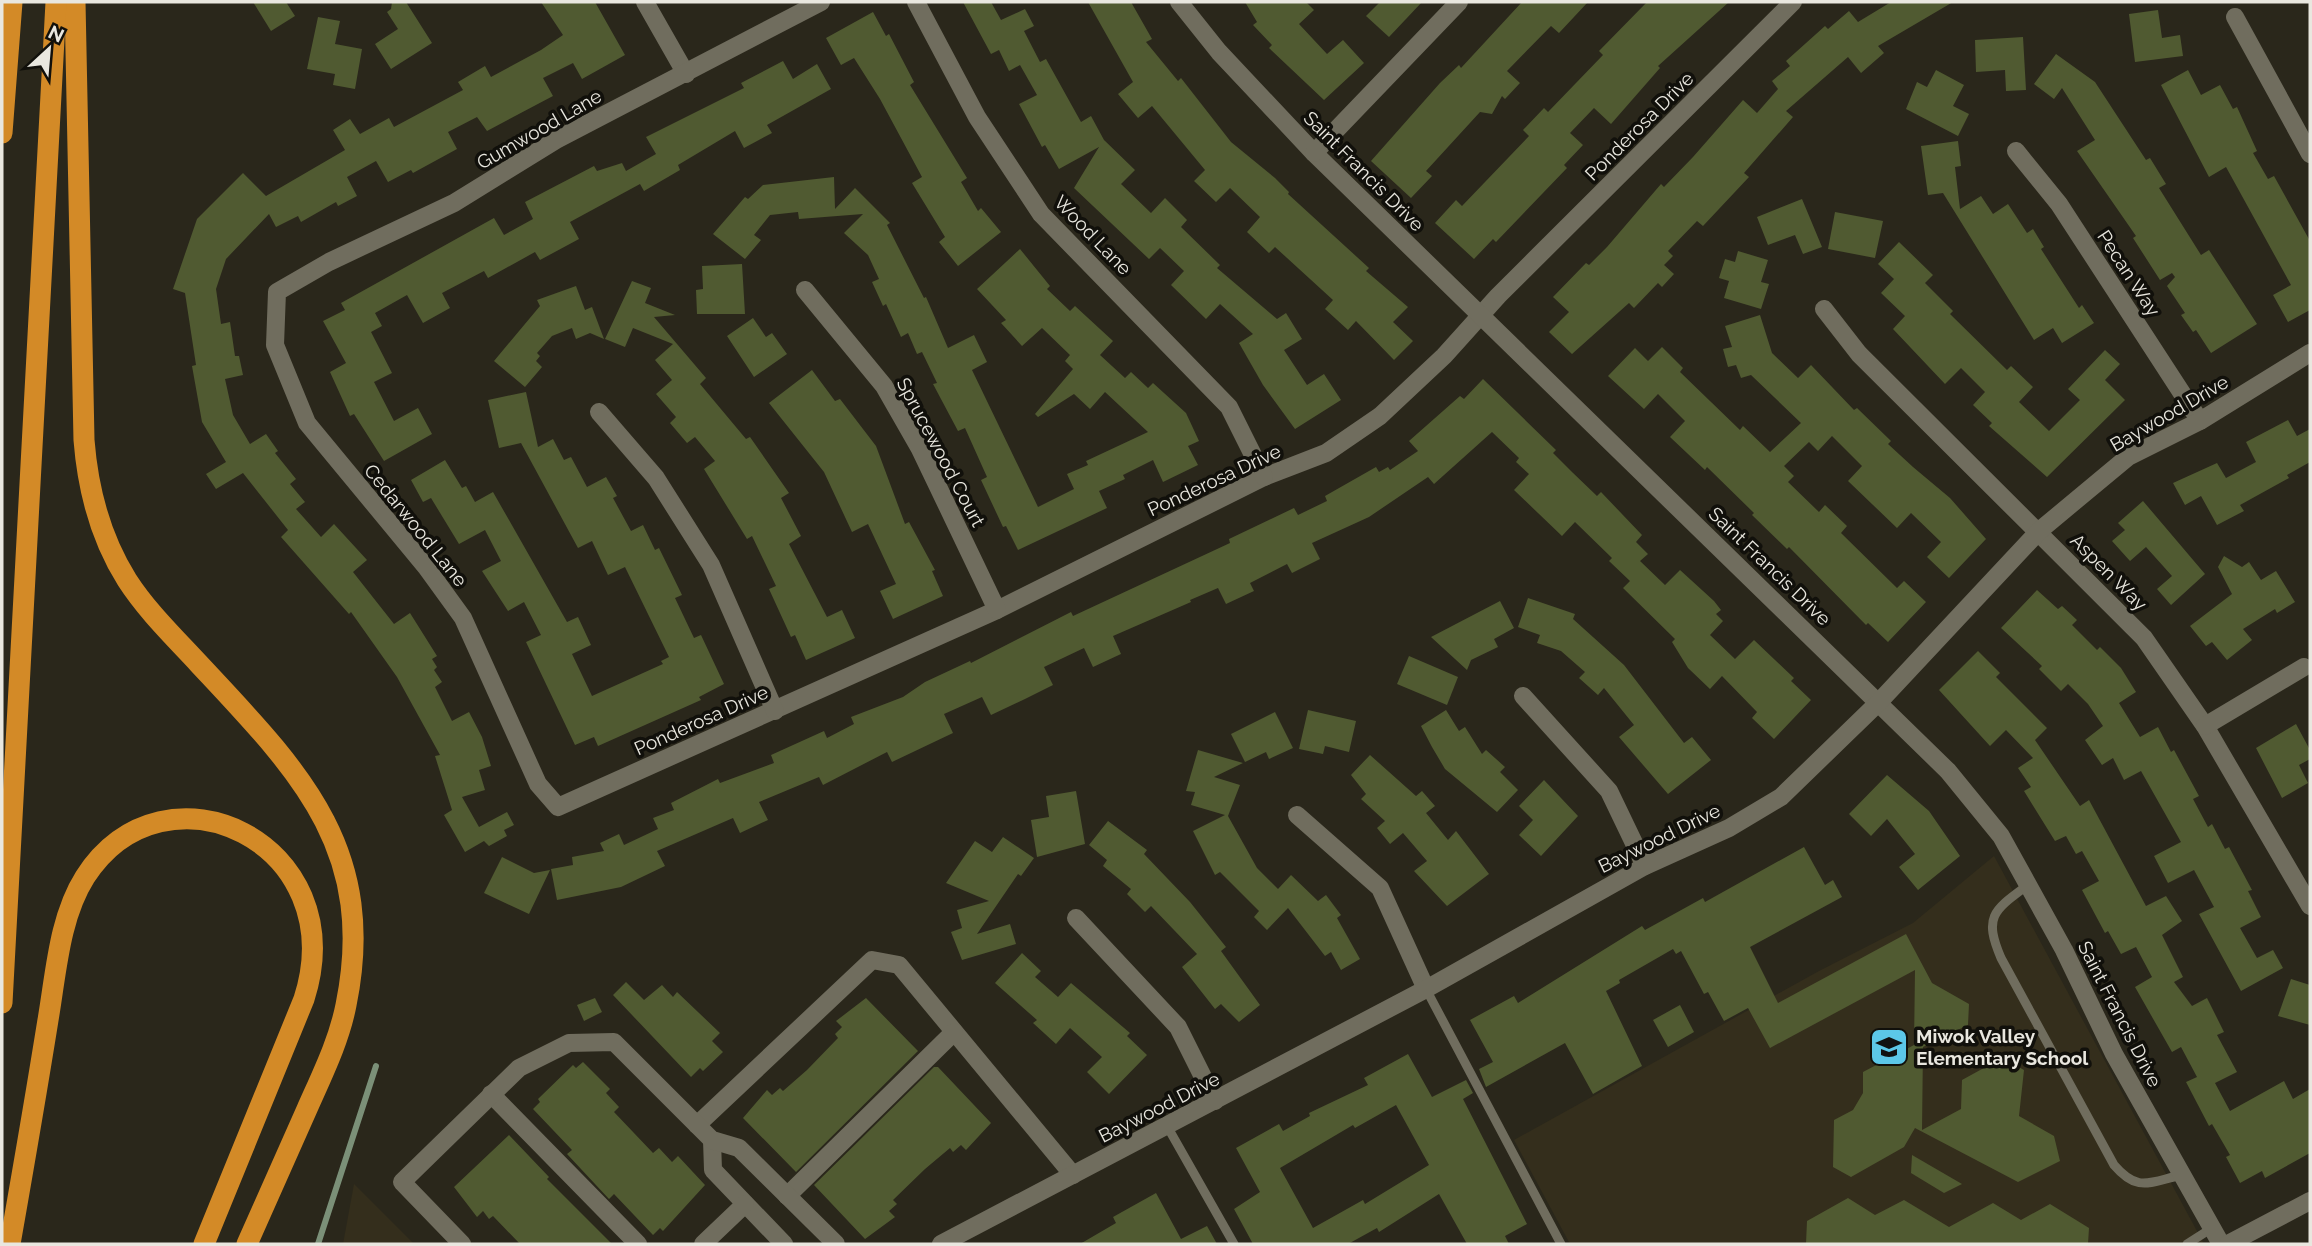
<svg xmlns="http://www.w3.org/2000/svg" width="2312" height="1246" font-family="Raleway,sans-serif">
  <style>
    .built { fill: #342e1c }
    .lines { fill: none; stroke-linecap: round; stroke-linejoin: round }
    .stream { stroke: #7b9078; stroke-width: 6 }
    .building { fill: #505a31; fill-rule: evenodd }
    .service { stroke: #706d5e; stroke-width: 9 }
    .minor { stroke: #706d5e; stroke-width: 18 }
    .motorway { stroke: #d38a27; stroke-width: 21 }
    .labels { text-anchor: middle; stroke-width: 7; stroke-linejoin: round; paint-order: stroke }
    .street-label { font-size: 19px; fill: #e9e7df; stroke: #11100b }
    .poi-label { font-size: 19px; font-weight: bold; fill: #e9e7df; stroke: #11100b; text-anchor: start }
  </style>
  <rect width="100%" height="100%" fill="#2a271b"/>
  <g class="built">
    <path d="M1994 856 2204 1244H1570L1514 1140 1819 971 1913 923Z"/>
    <path d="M354 1184 414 1244H343Z"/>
  </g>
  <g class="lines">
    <path class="stream" d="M318 1244 376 1066"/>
  </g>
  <g class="building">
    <path d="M253 2H286L295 16 271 31Z"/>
    <path d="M392 2H406L432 43 391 69 375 44 398 29 387 12 391 9Z"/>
    <path d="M541 2H595L625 55 582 79 573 63 543 78 553 96 487 131 477 117 448 132 457 149 413 173 411 170 388 182 376 161 347 177 357 196 338 206 336 202 301 222 298 216 276 227 269 214 226 259 216 289 221 324 230 322 235 356H239L243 375 225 379 233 415 250 444 266 434 278 451 275 453 296 479 290 484 305 502 296 509 321 537 334 524 367 560 353 572 394 624 410 613 437 656 432 659 437 667 434 670 442 682 435 687 452 721 469 712 482 737 491 766 479 770 485 790 462 797 479 827 507 812 514 825 504 830 507 836 489 846 484 841 465 852 444 815 452 810 435 756 440 755 397 677 351 612 349 614 281 537 288 530 243 473 216 489 206 474 226 462 202 422 192 366 196 365 185 293 173 289 197 219 243 173 266 196 345 150 333 130 350 119 360 134 389 118 394 127 463 90 458 82 485 66 491 77 541 50 563 35Z"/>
    <path d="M963 2H991L1001 20 1025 9 1034 26 1024 31 1040 62 1046 59 1081 122 1091 116 1104 140 1135 170 1121 184 1151 213 1165 198 1187 220 1181 227 1220 265 1217 268 1277 319 1286 313 1302 339 1284 350 1307 385 1324 374 1341 400 1295 429 1263 385 1239 343 1253 334 1220 304 1206 319 1171 285 1184 271 1160 248 1149 259 1074 188 1099 147 1059 169 1045 145 1042 147 1019 104 1037 95 1020 65 1009 71 999 50 991 54Z"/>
    <path d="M1088 2H1131L1152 39 1146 42 1178 81 1181 78 1231 142 1275 178 1289 192 1288 194 1369 268 1366 271 1408 307 1393 322 1413 341 1394 360 1356 321 1348 330 1325 309 1333 300 1275 247 1269 253 1247 232 1260 217 1230 188 1216 202 1194 181 1205 170 1152 106 1138 118 1118 94 1133 82Z"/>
    <path d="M1245 2H1306L1314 10 1299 24 1327 54 1343 40 1364 63 1324 100 1269 48 1272 45 1253 25 1257 22Z"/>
    <path d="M1380 2H1422L1389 37 1366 16Z"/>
    <path d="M1522 2H1588L1559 33 1551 26 1507 71 1520 83 1505 99 1502 96 1492 114 1480 112 1426 171 1432 176 1411 198 1371 161 1440 83 1459 65 1461 68Z"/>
    <path d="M1647 2H1729L1658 66 1660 68 1611 124 1594 108 1570 133 1583 145 1564 165 1567 168 1496 242 1493 239 1474 259 1435 223 1456 200 1462 206 1529 136 1523 130 1544 108 1548 112 1603 55 1599 51Z"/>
    <path d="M1891 2H1953L1878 46 1884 53 1861 73 1848 57 1786 111 1793 117 1744 173 1749 177 1703 226 1697 221 1668 251 1673 256 1664 265 1674 274 1662 287 1658 283 1634 308 1629 303 1572 354 1549 332 1569 312 1553 297 1586 263 1589 265 1607 247 1661 184 1664 187 1693 157 1743 100 1757 113 1778 89 1772 81 1790 66 1786 61 1825 26 1828 29 1849 11 1858 22Z"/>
    <path d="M2158 10 2162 38 2180 35 2183 56 2135 62 2129 14Z"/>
    <path d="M873 12 886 36 889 34 914 82 910 85 967 178 961 182 978 211 981 208 1001 232 958 266 939 242 945 237 912 183 922 177 880 99 854 58 841 65 826 38Z"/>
    <path d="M318 17 340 21 335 44 362 49 355 89 333 85 335 74 307 69Z"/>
    <path d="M2023 37 2026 90 2006 91 2005 70 1976 72 1975 40Z"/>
    <path d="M2056 54 2095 82 2146 160 2150 158 2166 184 2159 188 2201 255 2209 250 2257 324 2211 353 2196 330 2193 332 2181 315 2185 313 2167 286 2175 277 2172 273 2160 280 2133 238 2136 236 2077 151 2095 140 2062 88 2054 99 2034 84Z"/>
    <path d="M783 61 793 79 817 64 831 89 767 125 772 133 744 148 735 131 678 165 680 170 644 191 640 184 570 222 579 239 540 260 535 252 488 278 484 271 442 293 450 308 423 323 407 295 375 313 382 326 371 332 392 373 374 382 394 421 418 408 432 434 384 461 354 414 350 416 330 372 346 363 323 321 345 310 341 303 494 218 504 235 533 219 525 202 594 166 597 171 622 163 626 171 656 154 646 137 744 88 741 83Z"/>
    <path d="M1936 70 1964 85 1953 106 1969 114 1958 136 1906 109 1917 82 1927 87Z"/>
    <path d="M2188 70 2201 95 2220 85 2233 109 2237 107 2257 151 2253 153 2268 179 2274 176 2310 241V310L2288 322 2273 295 2291 285 2226 167 2209 177 2161 85Z"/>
    <path d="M1958 141 1961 166 1955 167 1960 209 1981 196 1993 214 2008 204 2027 233 2033 229 2044 247 2041 249 2079 308 2082 305 2094 323 2062 343 2053 328 2034 340 1943 193 1928 195 1921 146Z"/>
    <path d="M834 177 835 209 855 188 890 223 887 225 924 298 926 297 948 348 974 335 987 362 972 370 1038 507 1074 489 1067 474 1088 465 1086 461 1148 432 1105 392 1090 409 1074 394 1038 417 1035 414 1073 369 1065 361 1070 355 1042 328 1022 346 1001 323 1006 320 977 289 1020 249 1050 286 1047 289 1070 311 1075 306 1113 341 1100 355 1125 378 1131 372 1148 388 1153 383 1186 413 1199 441 1188 446 1198 465 1163 482 1153 460 1123 475 1125 479 1099 491 1107 508 1018 550 1006 526 1003 527 981 480 987 477 965 428 958 431 933 384 937 383 922 352 917 354 908 333 901 337 886 304 883 306 872 282 879 279 868 255 844 233 863 214 799 219 798 212 770 215 754 235 761 240 745 259 713 234 745 197 748 199 763 185Z"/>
    <path d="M1802 199 1822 247 1803 254 1795 235 1768 245 1757 217Z"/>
    <path d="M1835 212 1883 221 1875 258 1828 249Z"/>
    <path d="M1899 242 1933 275 1925 283 1953 311 1950 314 2007 370 2011 366 2033 387 2019 402 2049 431 2080 400 2068 389 2105 350 2120 364 2105 380 2125 400 2047 477 1989 426 1992 423 1973 405 1985 392 1961 368 1945 384 1893 329 1905 316 1881 293 1894 279 1878 264Z"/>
    <path d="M1738 251 1768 260 1761 282 1769 284 1761 309 1724 298 1729 281 1719 278 1725 259 1735 262Z"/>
    <path d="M742 264 745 314H697L696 290 703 289 702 266Z"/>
    <path d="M632 281 651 288 645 303 675 315 654 317 706 378 700 384 746 439 750 437 789 493 781 498 801 536 789 544 827 617 842 610 855 638 806 660 795 635 791 637 769 589 776 586 752 536 747 539 704 469 715 461 695 437 687 443 670 423 676 417 656 394 672 380 655 360 673 344 633 328 625 347 605 339Z"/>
    <path d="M576 286 585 310 592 307 604 339 590 333 576 339 572 328 552 336 537 353 540 356 536 361 542 367 525 387 494 361 540 306 537 300Z"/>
    <path d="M1760 315 1772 353 1798 378 1811 365 1854 410 1857 408 1891 441 1888 444 1913 467 1950 498 1986 539 1949 578 1927 557 1941 542 1911 513 1897 528 1848 481 1862 466 1832 436 1818 451 1809 442 1784 466 1794 476 1788 482 1819 512 1825 505 1847 526 1841 533 1897 588 1904 581 1926 602 1888 642 1868 623 1866 625 1789 547 1787 549 1752 515 1754 513 1707 467 1705 470 1670 437 1685 421 1658 394 1644 409 1608 376 1635 348 1648 361 1662 347 1683 368 1680 372 1740 430 1743 426 1770 452 1801 423 1751 375 1741 378 1736 365 1728 367 1723 349 1732 347 1725 326Z"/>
    <path d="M753 318 766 337 772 333 787 354 754 377 727 336Z"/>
    <path d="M812 370 835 401 840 399 876 446 905 524 909 522 935 570 932 571 943 596 893 619 880 591 896 584 868 524 852 532 824 472 769 403Z"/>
    <path d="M1483 379 1556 450 1553 453 1572 472 1597 496 1601 492 1642 535 1636 542 1648 554 1640 561 1665 585 1680 570 1714 601 1721 610 1716 614 1723 621 1710 635 1735 659 1754 640 1794 678 1791 681 1811 700 1774 739 1752 718 1757 712 1722 676 1710 689 1688 668 1672 642 1675 639 1623 588 1630 581 1609 561 1612 558 1575 522 1562 536 1514 490 1529 474 1516 462 1519 458 1492 432 1434 484 1428 477 1369 517 1312 543 1320 559 1292 573 1287 564 1250 583 1254 591 1226 604 1218 588 1190 600 1191 602 1113 636 1121 654 1093 667 1084 648 1044 667 1053 685 1025 699 991 715 982 697 944 714 953 733 892 762 887 752 823 785 819 777 759 802 768 820 740 833 733 818 657 851 665 866 621 887 557 900 551 869 573 865 572 857 604 851 600 843 619 834 624 845 658 829 653 818 674 810 671 803 718 779 720 783 774 763 771 755 824 731 827 738 854 724 851 717 903 697 925 682 970 661 971 663 1071 612 1073 616 1230 543 1229 539 1294 508 1298 515 1327 501 1325 496 1376 467 1379 472 1388 467 1390 470 1418 451 1409 441 1460 396 1464 399Z"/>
    <path d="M526 392 538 447 553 439 564 460 571 457 587 487 606 477 617 496 613 498 631 531 643 525 655 550 659 548 682 595 675 598 694 638 701 635 724 684 699 697 701 700 598 746 594 737 575 745 526 642 541 635 524 602 508 611 482 571 501 561 485 530 459 544 431 498 423 502 411 480 445 460 462 488 466 486 475 502 493 492 567 622 578 617 591 645 572 654 592 696 663 664 661 661 669 657 625 567 608 575 592 541 578 548 521 443 499 448 488 400Z"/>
    <path d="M2288 420 2297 436 2310 429V462L2287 475 2289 478 2240 505 2244 511 2217 525 2201 496 2185 505 2173 483 2217 463 2226 478 2256 462 2246 442Z"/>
    <path d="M2143 501 2205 574 2171 605 2157 589 2172 576 2146 547 2130 561 2112 541 2125 530 2118 523Z"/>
    <path d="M2224 556 2242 567 2249 562 2261 580 2276 571 2295 602 2277 613 2275 609 2243 629 2252 640 2227 660 2212 642 2206 646 2190 626 2232 594 2218 567Z"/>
    <path d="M2037 590 2058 609 2062 606 2077 620 2072 625 2097 650 2100 647 2121 668 2136 692 2119 703 2140 737 2158 727 2171 752 2174 750 2199 796 2193 799 2208 827 2212 824 2225 849 2229 847 2252 890 2248 891 2261 917 2240 928 2257 958 2273 950 2283 968 2241 991 2199 914 2214 907 2194 870 2168 883 2154 856 2181 842 2141 771 2124 780 2113 758 2102 765 2085 740 2103 726 2088 704 2068 684 2061 691 2039 669 2042 666 2001 628Z"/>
    <path d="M1528 598 1575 614 1573 619 1624 665 1684 743 1692 737 1711 760 1668 794 1619 737 1634 725 1604 688 1598 695 1579 678 1585 672 1561 651 1537 643 1540 635 1518 627Z"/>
    <path d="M1500 601 1514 628 1494 639 1498 647 1471 660 1467 670 1431 637Z"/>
    <path d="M1978 651 2000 673 1996 677 2047 728 2035 740 2080 806 2089 800 2146 906 2166 896 2182 921 2162 935 2183 977 2174 982 2192 1006 2207 998 2224 1032 2217 1035 2237 1072 2215 1083 2230 1111 2284 1081 2293 1099 2310 1089V1153L2265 1178 2262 1171 2240 1183 2226 1157 2230 1155 2212 1124 2209 1126 2186 1082 2197 1077 2181 1047 2172 1052 2135 987 2152 977 2136 947 2121 954 2108 931 2105 933 2082 890 2099 881 2082 851 2076 854 2066 836 2055 841 2024 791 2031 787 2018 768 2033 758 2006 730 1990 746 1939 690Z"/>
    <path d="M1409 656 1458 677 1447 705 1397 684Z"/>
    <path d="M1308 710 1356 721 1349 752 1325 746 1323 754 1299 749Z"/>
    <path d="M1446 710 1459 731 1465 727 1482 754 1486 750 1505 767 1500 772 1518 790 1497 812 1445 769 1432 747 1421 726Z"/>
    <path d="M1275 712 1293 748 1269 759 1266 752 1245 762 1231 734Z"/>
    <path d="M2296 724 2310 750V759L2299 765 2308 783 2282 798 2256 748Z"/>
    <path d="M1198 750 1243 763 1214 777 1240 785 1228 816 1257 868 1278 889 1291 875 1318 901 1326 895 1341 915 1337 918 1360 959 1341 970 1331 952 1325 956 1288 908 1267 930 1254 917 1259 911 1220 872 1215 875 1193 831 1225 815 1191 805 1195 792 1186 791Z"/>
    <path d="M1370 755 1416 796 1422 791 1435 806 1426 813 1448 840 1456 831 1489 874 1447 906 1414 871 1427 861 1403 833 1390 844 1377 828 1385 821 1361 799 1366 794 1351 775Z"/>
    <path d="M1887 775 1929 811 1960 856 1918 890 1899 867 1915 854 1887 819 1871 836 1849 814Z"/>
    <path d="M1544 780 1578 816 1541 856 1519 835 1533 820 1519 806Z"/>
    <path d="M1076 791 1085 844 1037 857 1031 820 1049 817 1046 796Z"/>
    <path d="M1108 821 1147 850 1144 854 1190 902 1226 947 1221 951 1260 1005 1239 1022 1221 1004 1215 1009 1182 967 1197 954 1151 906 1145 912 1127 894 1131 889 1103 866 1107 860 1089 845Z"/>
    <path d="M1003 837 1034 858 1021 876 1018 874 977 934 1010 924 1016 944 962 960 951 932 962 928 957 910 989 901 946 883 975 841 992 852Z"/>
    <path d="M1804 847 1825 885 1833 880 1842 897 1750 947 1778 1003 1906 934 1932 983 1969 1004 1968 1025 1923 1047 1922 1130 1961 1109 1962 1080 2002 1058 2024 1070 2019 1116 2054 1136 2060 1161 2018 1182 1915 1128 1904 1147 1851 1177 1833 1167 1834 1120 1853 1110 1863 1093V1072L1914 1045 1915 970 1770 1048 1748 1008 1724 1021 1708 992 1704 994 1681 951 1676 954 1673 949 1619 980 1620 983 1606 991 1642 1066 1593 1094 1565 1043 1486 1087 1479 1069 1493 1062 1470 1020 1514 996 1518 1003 1642 926 1645 930 1703 898 1705 902Z"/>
    <path d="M502 857 534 873 550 870 529 914 484 893Z"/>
    <path d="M1022 953 1041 971 1035 977 1058 997 1071 983 1130 1033 1127 1036 1147 1055 1109 1094 1087 1072 1102 1057 1070 1028 1056 1044 1033 1023 1037 1020 995 983Z"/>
    <path d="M2291 979 2310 985V1025L2278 1016Z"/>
    <path d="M626 982 644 1000 662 985 673 997 677 992 720 1033 712 1041 723 1052 703 1071 700 1068 691 1077 613 995Z"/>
    <path d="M595 998 602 1012 584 1021 577 1005Z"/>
    <path d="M866 998 918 1051 796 1172 743 1118 767 1090 772 1095 780 1088 783 1091 807 1070 838 1038 835 1034 842 1027 836 1021Z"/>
    <path d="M1680 1005 1694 1032 1668 1047 1653 1020Z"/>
    <path d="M1408 1054 1432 1097 1466 1080 1473 1093 1463 1099 1527 1224 1505 1236 1509 1244H1467L1439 1194 1379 1232 1377 1228 1348 1244H1253L1234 1209 1260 1192 1236 1148 1279 1124 1283 1131 1310 1116 1309 1113 1368 1085 1364 1078ZM1396 1105 1429 1165 1365 1204 1363 1200 1313 1228 1280 1168 1353 1125 1355 1128Z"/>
    <path d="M583 1062 610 1089 606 1093 619 1107 614 1112 653 1153 659 1148 672 1162 678 1156 705 1185 663 1231 660 1228 653 1235 614 1194 609 1199 567 1154 572 1150 533 1109 540 1102 538 1099 573 1065 576 1068Z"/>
    <path d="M934 1067H938L991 1123 966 1150 961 1145 953 1152 950 1148 925 1169 893 1200 897 1204 889 1211 895 1217 865 1239 814 1185Z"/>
    <path d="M509 1135 549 1177 547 1179 612 1244H520L493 1216 489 1219 483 1211 477 1217 454 1187Z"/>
    <path d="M1912 1155 1962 1184 1944 1193 1911 1173Z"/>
    <path d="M1156 1193 1181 1239 1207 1226 1217 1244H1080L1116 1223 1113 1217Z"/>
    <path d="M1848 1198 1875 1215 1904 1200 1949 1227 1993 1203 2021 1220 2050 1204 2089 1228 2088 1244H1806L1807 1221Z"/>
  </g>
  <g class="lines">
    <g class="service">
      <path d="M2028 885C1994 910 1983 916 2001 958L2114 1165C2138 1193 2149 1182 2182 1175"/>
      <path d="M1426 989 1561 1244"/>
      <path d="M1167 1126 1234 1244"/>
      <path d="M2187 1244 2212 1228"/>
    </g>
    <g class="minor">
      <path d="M645 2 686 74"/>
      <path d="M821 2 556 140 454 203 329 262 277 292 275 345 307 423 426 567 463 618 538 784 558 807 997 610 1264 477 1326 453 1380 416 1444 356 1498 296 1793 2"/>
      <path d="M916 2 977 117 1041 214 1229 407 1264 477"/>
      <path d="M1179 2 1219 52 1314 153 1948 771 2001 836 2064 950 2114 1054 2221 1244"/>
      <path d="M2235 17 2310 154"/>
      <path d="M2016 151 2059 204 2200 421"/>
      <path d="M1314 153 1459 2"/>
      <path d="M805 290 884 386 920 449 997 610"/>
      <path d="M1824 309 1859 354 2144 638 2205 726 2310 906"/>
      <path d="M599 412 656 478 711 565 775 711"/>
      <path d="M1523 696 1609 791 1645 866"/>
      <path d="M2205 726 2304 667"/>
      <path d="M1297 815 1380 888 1426 989"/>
      <path d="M1076 918 1178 1027 1215 1101"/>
      <path d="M491 1094 638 1244"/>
      <path d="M697 1125 872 960 899 965 1073 1175"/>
      <path d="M712 1140 713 1170 784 1244"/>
      <path d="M787 1196 954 1032"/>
      <path d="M462 1244 402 1182 519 1068 569 1043 614 1042 712 1140 739 1148 836 1244"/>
      <path d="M703 1244 745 1204"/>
      <path d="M941 1244 1426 989 1645 866 1729 828 1781 797 1879 702 2039 531 2128 457 2200 421 2310 353"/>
      <path d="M2228 1244 2310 1201"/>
    </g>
    <g class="motorway">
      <path d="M75 2 84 440C88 491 100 537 127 580 147 611 174 637 199 664 298 770 378 848 346 1005 339 1041 322 1075 307 1109 287 1154 267 1199 247 1244"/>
      <path d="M2 133 12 2"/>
      <path d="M2 1003 56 2"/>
      <path d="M10 1244C23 1170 36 1095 48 1020 56 974 59 918 85 877 165 753 354 843 304 999L204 1244"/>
    </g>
  </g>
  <defs>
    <symbol id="school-square" viewBox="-11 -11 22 22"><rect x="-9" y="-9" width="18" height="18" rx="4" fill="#5cc7e8" stroke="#11100b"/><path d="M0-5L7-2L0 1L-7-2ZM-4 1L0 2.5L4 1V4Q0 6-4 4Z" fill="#111"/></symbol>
  </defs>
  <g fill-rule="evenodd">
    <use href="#school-square" x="1867" y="1025" width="44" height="44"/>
  </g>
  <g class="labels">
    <g class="street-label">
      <text transform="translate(1639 126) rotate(-45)" y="7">Ponderosa Drive</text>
      <text transform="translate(539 129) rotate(-30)" y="7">Gumwood Lane</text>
      <text transform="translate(1364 171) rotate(45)" y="7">Saint Francis Drive</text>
      <text transform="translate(1093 235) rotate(46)" y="7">Wood Lane</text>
      <text transform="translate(2129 273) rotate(57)" y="7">Pecan Way</text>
      <text transform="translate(2169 413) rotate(-30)" y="7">Baywood Drive</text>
      <text transform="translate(941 452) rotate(62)" y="7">Sprucewood Court</text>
      <text transform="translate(1214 480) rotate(-25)" y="7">Ponderosa Drive</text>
      <text transform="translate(416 525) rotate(51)" y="7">Cedarwood Lane</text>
      <text transform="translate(1770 566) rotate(44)" y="7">Saint Francis Drive</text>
      <text transform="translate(2109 572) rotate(45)" y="7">Aspen Way</text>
      <text transform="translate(701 720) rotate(-24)" y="7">Ponderosa Drive</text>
      <text transform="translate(1659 838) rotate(-26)" y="7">Baywood Drive</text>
      <text transform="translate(2120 1014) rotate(63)" y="7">Saint Francis Drive</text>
      <text transform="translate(1159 1107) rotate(-27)" y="7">Baywood Drive</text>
    </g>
    <g class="poi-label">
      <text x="1916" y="1043">Miwok Valley<tspan x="1916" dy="22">Elementary School</tspan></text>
    </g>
  </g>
  <rect width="2312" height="1246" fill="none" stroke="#e9e7df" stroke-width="7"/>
  <g transform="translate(49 49) rotate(26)" stroke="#11100b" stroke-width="5" paint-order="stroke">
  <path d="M0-5L12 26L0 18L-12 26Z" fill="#e9e7df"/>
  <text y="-10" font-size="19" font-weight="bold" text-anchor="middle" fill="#e9e7df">N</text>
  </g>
</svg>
